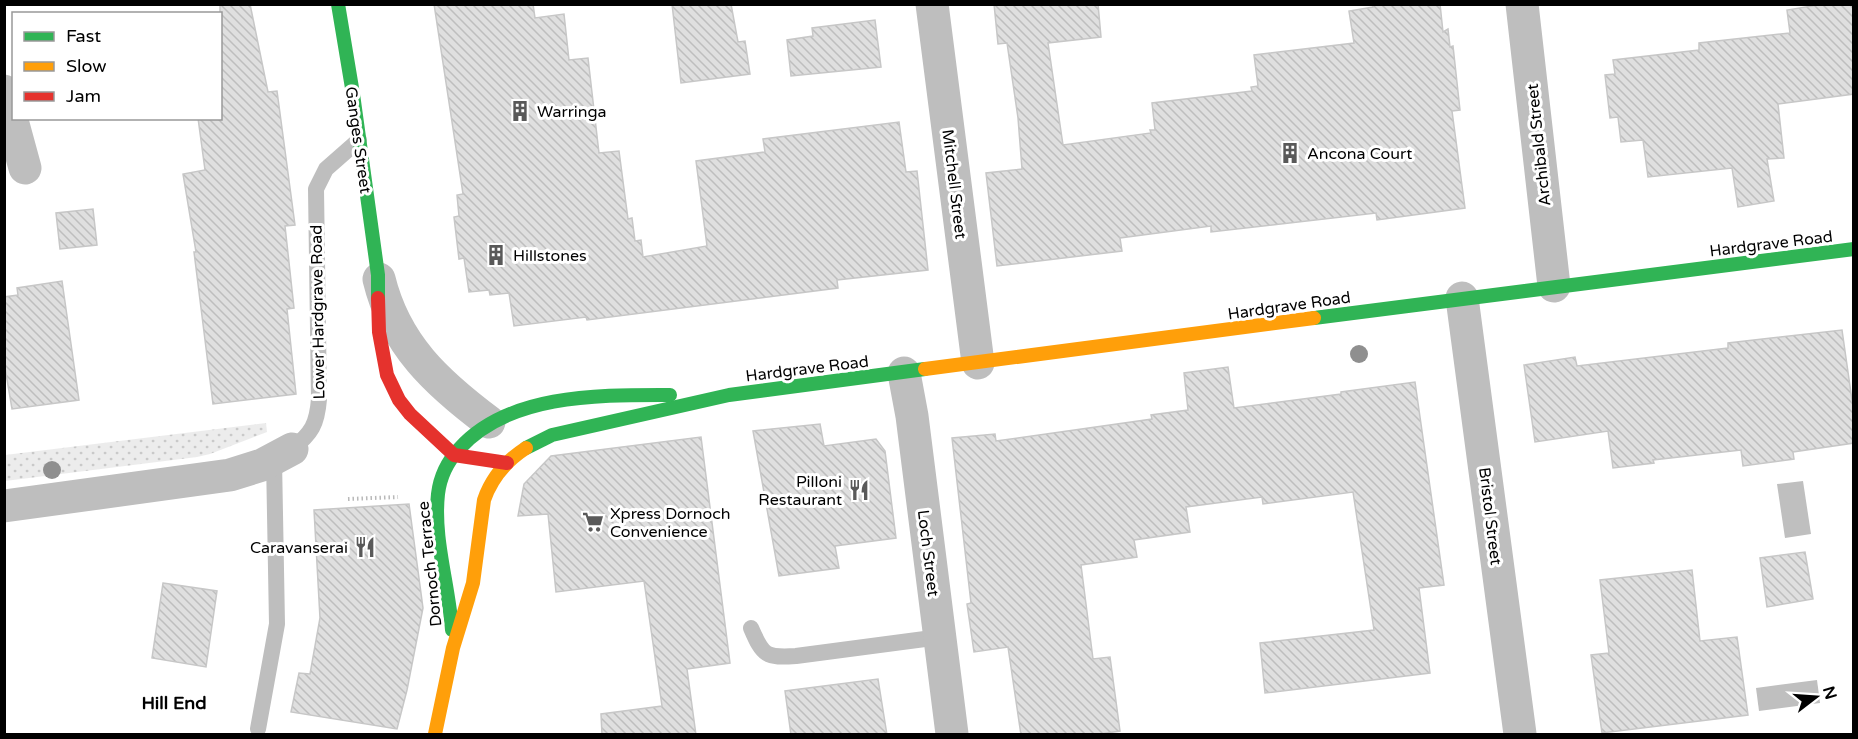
<svg xmlns="http://www.w3.org/2000/svg" width="1858" height="739" font-family="'Varela Round',sans-serif">
  <style>
    .grass { fill: url(#grass-dots) }
    .water { fill: #bfbfbf }
    .building { fill: url(#building-back-hatch); stroke: #c7c7c7; stroke-width: 1.5 }
    .lines { fill: none; stroke-linecap: round; stroke-linejoin: round }
    .path { stroke: #b9b9b9; stroke-width: 4; stroke-dasharray: 1.5 3; stroke-linecap: butt }
    .lane { stroke: #bebebe; stroke-width: 16 }
    .street { stroke: #bebebe; stroke-width: 33 }
    .fast { stroke: #30b455; stroke-width: 14 }
    .slow { stroke: #ff9f0a; stroke-width: 14 }
    .jam { stroke: #e5322d; stroke-width: 14 }
    .tree { fill: #8f8f8f }
    .labels { text-anchor: middle; stroke-width: 6; stroke-linejoin: round; paint-order: stroke }
    .poi-label { font-size: 16px; fill: #000; stroke: #fff; text-anchor: start }
    .street-label { font-size: 16px; fill: #000; stroke: #fff }
    .neighbourhood-label { font-size: 18px; font-weight: bold; fill: #000; stroke: #fff }
  </style>
  <defs>
    <pattern id="grass-dots" width="8" height="8" patternUnits="userSpaceOnUse" patternTransform="scale(1.5)"><rect width="8" height="8" fill="#ececec"/><path d="M2 2h.1M6 6h.1" fill="none" stroke="#c9c9c9" stroke-width="1.8" stroke-linecap="round"/></pattern>
    <pattern id="building-back-hatch" width="6" height="6" patternUnits="userSpaceOnUse" patternTransform="scale(1.5)"><rect width="6" height="6" fill="#dfdfdf"/><path d="M-1 5l2 2M0 0l6 6M5-1l2 2" fill="none" stroke="#bebebe"/></pattern>
  </defs>
  <rect width="100%" height="100%" fill="#fff"/>
  <path class="grass" d="M266 423 267 432 210 454 197 457 5 481V455Z"/>
  <g class="water">
    <path d="M1803 481 1811 534 1785 538 1777 484Z"/>
    <path d="M1817 680 1820 703 1759 711 1756 688Z"/>
  </g>
  <g class="building">
    <path d="M220 4H250L268 92 277 91 295 225 285 226 294 308 287 309 296 394 213 404 194 252H196L183 174 205 170 198 118H220Z"/>
    <path d="M434 4H533L535 18 564 14 569 60 588 58 599 153 619 151 628 219 632 218 635 241 641 240 643 257 707 246 696 161 765 152 763 139 899 122 906 172 917 171 928 270 837 280 838 288 587 320 586 317 514 326 509 293 490 295 489 290 469 292 464 258 459 259 454 217 459 216 457 195 463 194Z"/>
    <path d="M672 4H731L738 42 745 41 750 74 681 83Z"/>
    <path d="M994 4H1098L1101 37 1048 43 1063 145 1151 133 1150 130H1155L1152 103 1252 91 1251 87 1258 86 1254 55 1354 43 1349 11 1373 7V4H1440L1443 32 1448 29 1450 47 1453 46 1460 110 1452 111 1465 208 1377 220 1376 213 1211 232V226L1120 238 1122 251 997 266 986 173 1022 169 1018 118 1007 43 998 44Z"/>
    <path d="M1824 4H1854V94L1778 104 1784 158 1767 159 1774 201 1738 207 1732 168 1648 177 1643 140 1621 142 1618 117 1610 118 1605 75 1615 74 1613 60 1699 50V43L1790 33 1787 10Z"/>
    <path d="M875 20 881 67 791 76 787 40 813 36 812 28Z"/>
    <path d="M93 209 97 245 60 249 56 213Z"/>
    <path d="M62 281 79 400 12 409 4 362V297L18 295 17 288Z"/>
    <path d="M1842 330 1854 414V443L1793 452 1794 459 1743 466 1741 450 1653 460 1654 463 1613 468 1608 431 1535 442 1524 365 1575 357 1577 366 1728 348V343Z"/>
    <path d="M1228 367 1234 408 1341 394V392L1415 382 1444 585 1419 588 1430 673 1265 693 1260 643 1374 630 1353 492 1263 504 1262 497 1186 507 1190 532 1134 540 1137 557 1081 565 1093 659 1110 657 1120 731 1093 735H1021L1008 647 974 652 967 604 971 603 952 438 995 434 996 441 1152 419 1151 415 1188 410 1184 373Z"/>
    <path d="M820 424 824 446 876 439 885 451 896 538 835 546 839 568 779 576 753 431Z"/>
    <path d="M701 437 730 663 687 669 696 735H602L601 714 662 706 644 581 556 592 548 514 518 516 524 484 551 456Z"/>
    <path d="M409 504 423 608 407 690 397 729 291 712 299 673 310 674 320 618 314 510Z"/>
    <path d="M1805 552 1813 599 1767 607 1760 558Z"/>
    <path d="M1692 570 1700 641 1737 637 1748 715 1602 733 1591 655 1609 653 1600 580Z"/>
    <path d="M163 583 217 591 206 667 152 658Z"/>
    <path d="M878 679 887 735H791L785 691Z"/>
  </g>
  <g class="lines">
    <path class="path" d="M348 499 398 497"/>
    <g class="lane">
      <path d="M292 449C312 433 317 424 319 399L316 189 326 169 359 140"/>
      <path d="M751 628C763 656 766 658 796 656L940 637"/>
      <path d="M258 729 277 624 274 459"/>
    </g>
    <g class="street">
      <path d="M932 4 978 363"/>
      <path d="M1522 4 1554 286"/>
      <path d="M4 91 25 168"/>
      <path d="M379 279C395 345 437 383 489 422"/>
      <path d="M1462 298 1520 734"/>
      <path d="M904 373 912 416 952 734"/>
      <path d="M4 506 230 475 262 465 292 449"/>
    </g>
    <g class="fast">
      <path d="M338 4 353 94 378 275V298"/>
      <path d="M1314 318 1854 249"/>
      <path d="M526 448 552 435 729 395 925 369"/>
      <path d="M452 630C449 585 433 539 438 494 440 477 448 461 459 449 509 393 601 395 670 395"/>
    </g>
    <g class="slow">
      <path d="M925 369 1314 318"/>
      <path d="M435 734 453 648 473 583 484 500C492 477 506 461 526 448"/>
    </g>
    <path class="jam" d="M378 298 379 332 387 375 399 400 410 414 454 455 507 463"/>
  </g>
  <g class="tree">
    <circle cx="1359" cy="354" r="9"/>
    <circle cx="52" cy="470" r="9"/>
  </g>
  <defs>
    <symbol id="building-bare" viewBox="-9 -9 18 18"><path d="M-4-6H4V6H1V3H-1V6H-4ZM-2.5-4.3h1.7v1.8h-1.7ZM.8-4.3h1.7v1.8H.8ZM-2.5-1h1.7V.8h-1.7ZM.8-1h1.7V.8H.8Z" fill="#595959" stroke="#fff" stroke-width="2.5" paint-order="stroke"/></symbol>
    <symbol id="restaurant-bare" viewBox="-9 -9 18 18"><path d="M-5-6h1v4h1v-4h1v4h1v-4h1v5L-1.5 .5V6h-2V.5L-5-1ZM5-6V6H3V1.5H1.5Q1.5-4 5-6Z" fill="#595959" stroke="#fff" stroke-width="2.5" paint-order="stroke"/></symbol>
    <symbol id="supermarket-bare" viewBox="-9 -9 18 18"><path d="M-6-5.5h2.5l.6 2H6L4.5 2H-2.5L-4.4-4H-6ZM-1.5 3.2a1.3 1.3 0 1 0 .1 0ZM3 3.2a1.3 1.3 0 1 0 .1 0Z" fill="#595959" stroke="#fff" stroke-width="2.5" paint-order="stroke"/></symbol>
  </defs>
  <g fill-rule="evenodd">
    <use href="#building-bare" x="505" y="96" width="30" height="30"/>
    <use href="#building-bare" x="1275" y="138" width="30" height="30"/>
    <use href="#building-bare" x="481" y="240" width="30" height="30"/>
    <use href="#restaurant-bare" x="844" y="475" width="30" height="30"/>
    <use href="#supermarket-bare" x="578" y="507" width="30" height="30"/>
    <use href="#restaurant-bare" x="350" y="532" width="30" height="30"/>
  </g>
  <g class="labels">
    <g class="poi-label">
      <text x="537" y="117">Warringa</text>
      <text x="1307" y="159">Ancona Court</text>
      <text x="513" y="261">Hillstones</text>
      <text x="842" y="487" text-anchor="end">Pilloni<tspan x="842" dy="18">Restaurant</tspan></text>
      <text x="610" y="519">Xpress Dornoch<tspan x="610" dy="18">Convenience</tspan></text>
      <text x="348" y="553" text-anchor="end">Caravanserai</text>
    </g>
    <g class="street-label">
      <text transform="translate(359 140) rotate(82)" y="6">Ganges Street</text>
      <text transform="translate(1538 145) rotate(-96)" y="6">Archibald Street</text>
      <text transform="translate(955 184) rotate(83)" y="6">Mitchell Street</text>
      <text transform="translate(1771 243) rotate(-7)" y="6">Hardgrave Road</text>
      <text transform="translate(1289 305) rotate(-8)" y="6">Hardgrave Road</text>
      <text transform="translate(317 312) rotate(-91)" y="6">Lower Hardgrave Road</text>
      <text transform="translate(807 368) rotate(-7)" y="6">Hardgrave Road</text>
      <text transform="translate(1491 516) rotate(83)" y="6">Bristol Street</text>
      <text transform="translate(929 553) rotate(83)" y="6">Loch Street</text>
      <text transform="translate(429 564) rotate(-96)" y="6">Dornoch Terrace</text>
    </g>
    <g class="neighbourhood-label">
      <text x="174" y="709">Hill End</text>
    </g>
  </g>
  <rect width="1858" height="739" fill="none" stroke="#000000" stroke-width="12"/>
  <rect x="12" y="12" width="210" height="108" fill="#ffffff" stroke="#999999" stroke-width="1.5"/>
  <rect x="24" y="32" width="30" height="9" fill="#30b455" stroke="#999999" stroke-width="1.5"/>
  <text x="66" y="42" font-size="18" fill="#000000">Fast</text>
  <rect x="24" y="62" width="30" height="9" fill="#ff9f0a" stroke="#999999" stroke-width="1.5"/>
  <text x="66" y="72" font-size="18" fill="#000000">Slow</text>
  <rect x="24" y="92" width="30" height="9" fill="#e5322d" stroke="#999999" stroke-width="1.5"/>
  <text x="66" y="102" font-size="18" fill="#000000">Jam</text>
  <g transform="translate(1816 697) rotate(73)" stroke="#ffffff" stroke-width="4.5" paint-order="stroke">
  <path d="M0-4.5L10 22L0 15L-10 22Z" fill="#000000"/>
  <text y="-9" font-size="16" font-weight="bold" text-anchor="middle" fill="#000000">N</text>
  </g>
</svg>
